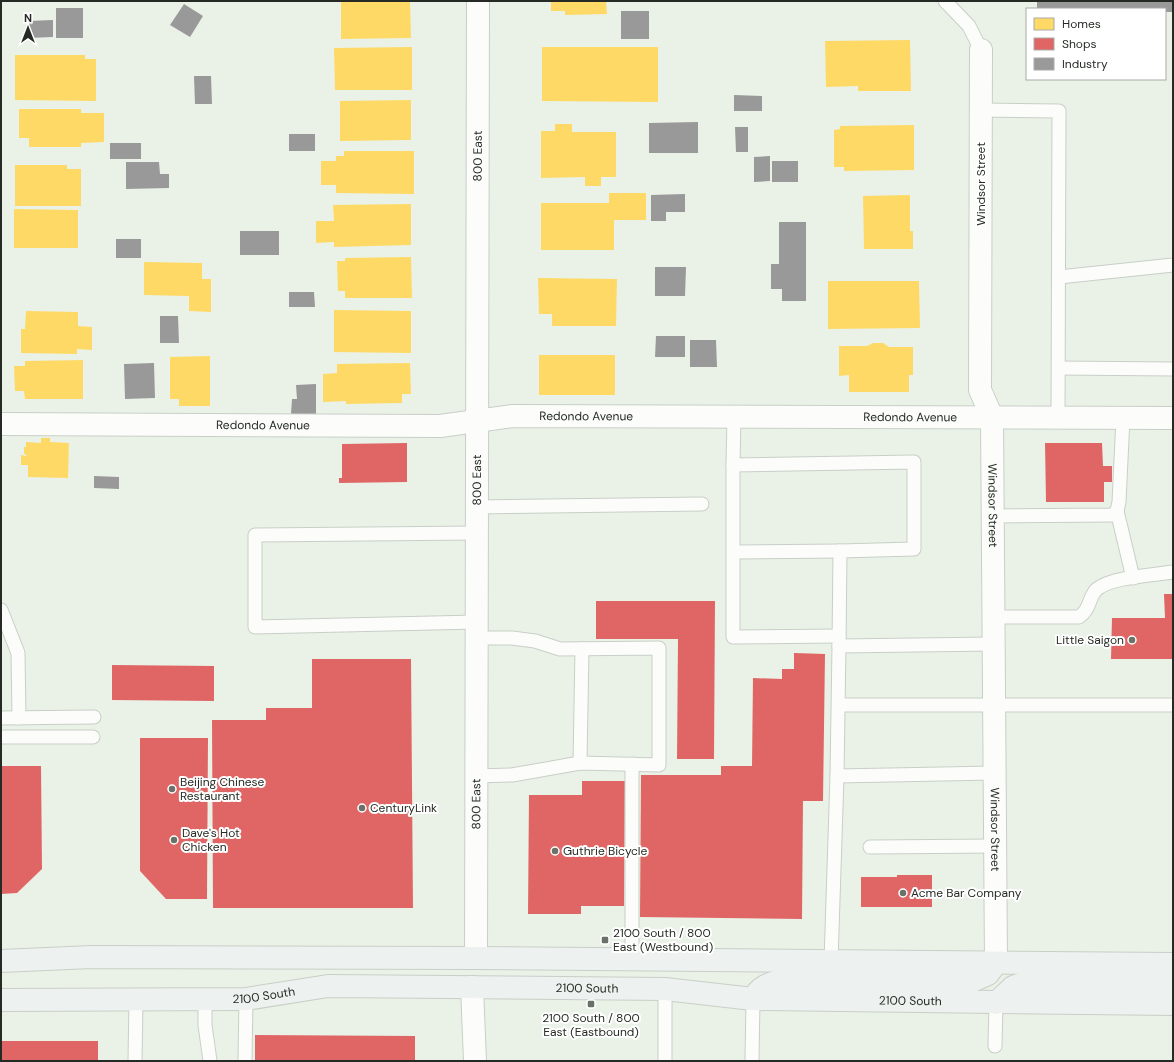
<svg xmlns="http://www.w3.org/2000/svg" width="1174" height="1062" font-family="'DM Sans',sans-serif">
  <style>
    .homes { fill: #ffd966 }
    .shops { fill: #e06666 }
    .industry { fill: #999 }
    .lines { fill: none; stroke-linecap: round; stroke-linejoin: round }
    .lane-casing { stroke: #c8cfc7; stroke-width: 15 }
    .street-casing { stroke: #c8cfc7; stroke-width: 24 }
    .secondary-casing { stroke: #c8cfc7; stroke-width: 24 }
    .lane { stroke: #fcfdfb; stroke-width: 13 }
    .street { stroke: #fcfdfb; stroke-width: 22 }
    .secondary { stroke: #edf1ef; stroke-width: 22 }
    .poi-dot { fill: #6a7168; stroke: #fff; stroke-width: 1.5 }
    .labels { text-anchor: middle; stroke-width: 4; stroke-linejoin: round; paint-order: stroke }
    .street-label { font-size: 12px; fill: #252b24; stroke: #fff }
    .poi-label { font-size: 12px; fill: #252b24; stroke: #fff; text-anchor: start }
  </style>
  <rect width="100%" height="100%" fill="#eaf2e7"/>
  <g class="homes">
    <path d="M341 1H410L411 38 341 39Z"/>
    <path d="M551 1H606L607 14 565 15V11H551Z"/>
    <path d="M910 40 911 91H858V86L826 87 825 41Z"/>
    <path d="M412 47V90H335L334 48Z"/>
    <path d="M542 47H658V102L542 101Z"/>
    <path d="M15 55H85V59H96V101L15 100Z"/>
    <path d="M411 100V140L340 141V101Z"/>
    <path d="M19 109H81V113H104V142L81 143V147H29V138H19Z"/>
    <path d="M555 124H572V132H616V177H601V186H585V177L541 178V131H555Z"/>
    <path d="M914 125V170L844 171V167H834V130L840 129V126Z"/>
    <path d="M344 151H414V194L336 193V185H321V161H336V156H344Z"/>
    <path d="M15 165H67V169H81V206H15Z"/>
    <path d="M609 193H646V220H614V250H541V203H609Z"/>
    <path d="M910 195V231H913V249H864L863 196Z"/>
    <path d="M411 204V245L334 247V242L316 243V221H334L333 205Z"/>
    <path d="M14 209 78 210V248H14Z"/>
    <path d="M411 257 412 298H345V291H338L337 261H345V258Z"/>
    <path d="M144 262 202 263V279H211V312L189 311V296L144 295Z"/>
    <path d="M538 278 617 279 616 326H552V314H539Z"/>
    <path d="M828 281H919L920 328 828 329Z"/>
    <path d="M334 310 411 311V353L334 352Z"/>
    <path d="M26 311 78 312V326L92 327V350L77 349V354L21 353V329H25Z"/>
    <path d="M873 343H883L889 347H913V375H909V392H849V375L839 376V346H867Z"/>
    <rect x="539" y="355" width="76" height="40"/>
    <path d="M210 356V406H179V399H170V357Z"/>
    <path d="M83 360V399H25L24 391H15L14 366H25V361Z"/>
    <path d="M410 363 411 394H402V403L346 404V401L323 402V374L337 373V364Z"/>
    <path d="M41 438H50V442L69 443 68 478 28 477V465H21V455L26 456V454H24V447H26V442L41 443Z"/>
  </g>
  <g class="shops">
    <path d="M407 443V482L339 483V478H342V444Z"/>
    <path d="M1045 443H1102L1103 466H1112V482H1104V502H1046Z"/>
    <path d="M1164 594H1173V659H1111L1112 618H1165Z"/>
    <path d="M596 601H715L714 759H677L678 639H596Z"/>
    <path d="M794 653 825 654 823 801H803L802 919 640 917 641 775H721V766H752L753 678 782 679V669H794Z"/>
    <path d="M312 659H411L413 908H213L212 720H266V708H312Z"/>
    <path d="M112 665 214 666V701L112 700Z"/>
    <path d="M140 738H208L207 899H166L140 871Z"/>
    <path d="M1 766H41L42 869 17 893 1 894Z"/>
    <path d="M582 781H625L624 906H581V914H528L529 795H582Z"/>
    <path d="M897 875H932V907H861V877H897Z"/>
    <path d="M255 1035 415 1036V1061H255Z"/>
    <rect x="1" y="1041" width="97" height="20"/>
  </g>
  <g class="industry">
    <path d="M1037 1H1173V12H1165V9H1037Z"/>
    <path d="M184 4 203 16 190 37 170 25Z"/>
    <rect x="56" y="8" width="27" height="30"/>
    <rect x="621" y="11" width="28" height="28"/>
    <path d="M53 20V37L28 38V21Z"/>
    <path d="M194 76H211L212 104H195Z"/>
    <path d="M734 95 762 96V111H734Z"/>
    <path d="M698 122V153H649V123Z"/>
    <path d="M735 127H748V152H736Z"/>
    <rect x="289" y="134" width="26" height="17"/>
    <rect x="110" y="143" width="31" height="16"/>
    <path d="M770 156V181L754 182V157Z"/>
    <rect x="772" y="161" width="26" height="21"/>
    <path d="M126 162H159L160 174H169V188L126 189Z"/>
    <path d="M685 194V212H666V221H651V195Z"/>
    <path d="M779 222H806V301H782V289H771V264H779Z"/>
    <rect x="240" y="231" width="39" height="24"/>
    <rect x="116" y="239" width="25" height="19"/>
    <path d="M655 267H686L685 296H655Z"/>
    <path d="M289 292H314L315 307H289Z"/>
    <path d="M160 316H178L179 343H160Z"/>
    <path d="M656 336H685V357H655Z"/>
    <path d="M690 340H716L717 367H690Z"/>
    <path d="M154 363 155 398 125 399 124 364Z"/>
    <path d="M316 384V414H291L292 399H297L296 385Z"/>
    <path d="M94 476 119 477V489L94 488Z"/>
  </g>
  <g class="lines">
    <defs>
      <g id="lane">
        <path d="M945 1 969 26 981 50"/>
        <path d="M981 110 1059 111 1058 418"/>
        <path d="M1059 277 1173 265"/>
        <path d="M1059 368 1173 369"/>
        <path d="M734 417 733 465 914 462V549L840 551 839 646"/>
        <path d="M733 465V637L839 636"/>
        <path d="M477 507 702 504"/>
        <path d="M1117 511 1133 578"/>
        <path d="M993 516 1112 515 1117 511 1119 502 1123 418"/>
        <path d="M734 552 840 551"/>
        <path d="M1 610 18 653 19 718"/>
        <path d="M993 617H1079C1090 609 1088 601 1095 591 1107 577 1155 575 1173 572"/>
        <path d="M477 622 255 627V535L477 533"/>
        <path d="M993 644 839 646 837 776 994 773"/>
        <path d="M839 705H1173"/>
        <path d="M1 718 94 717"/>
        <path d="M1 737H93"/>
        <path d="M580 763 582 649"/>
        <path d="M632 764V960"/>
        <path d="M476 776 512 775 580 763 659 765V648L560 649 535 641 512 638H477"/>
        <path d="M870 847 995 846"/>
        <path d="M831 962 837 776"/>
        <path d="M665 989V1061"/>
        <path d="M205 1000V1025L210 1061"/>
        <path d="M995 1046 996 1003"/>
        <path d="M135 1061 136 1000"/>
        <path d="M245 1061 246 999"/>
        <path d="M752 1061 753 999"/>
      </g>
      <g id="street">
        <path id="s1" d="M981 50 980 390 992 417 996 963"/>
        <path id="s2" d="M1 424 440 426 512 416 1173 418"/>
        <path id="s3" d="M476 958 478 1"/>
        <path d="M472 987 475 1061"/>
      </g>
      <g id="secondary">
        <path d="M1 961 92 957 476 958 1173 964"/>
        <path d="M753 999C759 988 767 984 780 981L970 982 988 974 996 963"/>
        <path id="s4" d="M1 1000 246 999 328 986 665 989 753 999 1173 1004"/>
        <path d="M996 1003 1013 987 1024 983 1173 982"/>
      </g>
    </defs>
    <use href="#lane" class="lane-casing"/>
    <use href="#street" class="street-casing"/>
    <use href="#secondary" class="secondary-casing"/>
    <use href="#lane" class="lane"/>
    <use href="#street" class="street"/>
    <use href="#secondary" class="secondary"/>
  </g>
  <g class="poi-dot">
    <circle cx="1132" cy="640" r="4"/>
    <circle cx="172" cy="789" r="4"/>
    <circle cx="362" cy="808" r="4"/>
    <circle cx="174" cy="840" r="4"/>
    <circle cx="555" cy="851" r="4"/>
    <circle cx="903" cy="893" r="4"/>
    <rect x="601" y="936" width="8" height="8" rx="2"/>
    <rect x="587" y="1000" width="8" height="8" rx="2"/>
  </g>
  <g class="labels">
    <g class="street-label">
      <text dy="4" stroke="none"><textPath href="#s3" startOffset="802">800 East</textPath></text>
      <text transform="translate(981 184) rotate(-90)" y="4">Windsor Street</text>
      <text dy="4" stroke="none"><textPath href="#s2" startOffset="586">Redondo Avenue</textPath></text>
      <text dy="4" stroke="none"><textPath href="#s2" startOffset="910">Redondo Avenue</textPath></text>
      <text dy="4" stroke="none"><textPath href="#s2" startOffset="262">Redondo Avenue</textPath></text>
      <text dy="4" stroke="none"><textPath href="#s3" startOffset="478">800 East</textPath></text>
      <text dy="4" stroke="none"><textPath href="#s1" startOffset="458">Windsor Street</textPath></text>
      <text dy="4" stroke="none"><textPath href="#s3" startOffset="154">800 East</textPath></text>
      <text dy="4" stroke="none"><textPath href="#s1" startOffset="782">Windsor Street</textPath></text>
      <text dy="4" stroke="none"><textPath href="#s4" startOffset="587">2100 South</textPath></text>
      <text dy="4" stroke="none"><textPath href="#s4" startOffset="263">2100 South</textPath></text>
      <text dy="4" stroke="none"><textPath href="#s4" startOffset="911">2100 South</textPath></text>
    </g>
    <g class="poi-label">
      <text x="1124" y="644" text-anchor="end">Little Saigon</text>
      <text x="180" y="786">Beijing Chinese<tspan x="180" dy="14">Restaurant</tspan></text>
      <text x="370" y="812">CenturyLink</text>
      <text x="182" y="837">Dave's Hot<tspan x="182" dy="14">Chicken</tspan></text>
      <text x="563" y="855">Guthrie Bicycle</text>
      <text x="911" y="897">Acme Bar Company</text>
      <text x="613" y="937">2100 South / 800<tspan x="613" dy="14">East (Westbound)</tspan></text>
      <text x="591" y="1022" text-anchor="middle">2100 South / 800<tspan x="591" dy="14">East (Eastbound)</tspan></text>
    </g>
  </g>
  <rect width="1174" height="1062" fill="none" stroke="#252b24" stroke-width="4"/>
  <rect x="1026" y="8" width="140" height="72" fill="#ffffff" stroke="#a8aaa7"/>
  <rect x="1034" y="18" width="20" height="12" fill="#ffd966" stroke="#a8aaa7"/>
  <text x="1062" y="28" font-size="12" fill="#252b24">Homes</text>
  <rect x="1034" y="38" width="20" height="12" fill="#e06666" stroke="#a8aaa7"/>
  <text x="1062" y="48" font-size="12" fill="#252b24">Shops</text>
  <rect x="1034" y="58" width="20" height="12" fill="#999999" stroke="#a8aaa7"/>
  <text x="1062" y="68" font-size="12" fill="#252b24">Industry</text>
  <g transform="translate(28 28)" stroke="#ffffff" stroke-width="3" paint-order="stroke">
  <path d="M0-3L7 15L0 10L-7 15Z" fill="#252b24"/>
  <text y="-6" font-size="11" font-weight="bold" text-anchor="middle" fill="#252b24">N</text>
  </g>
</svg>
